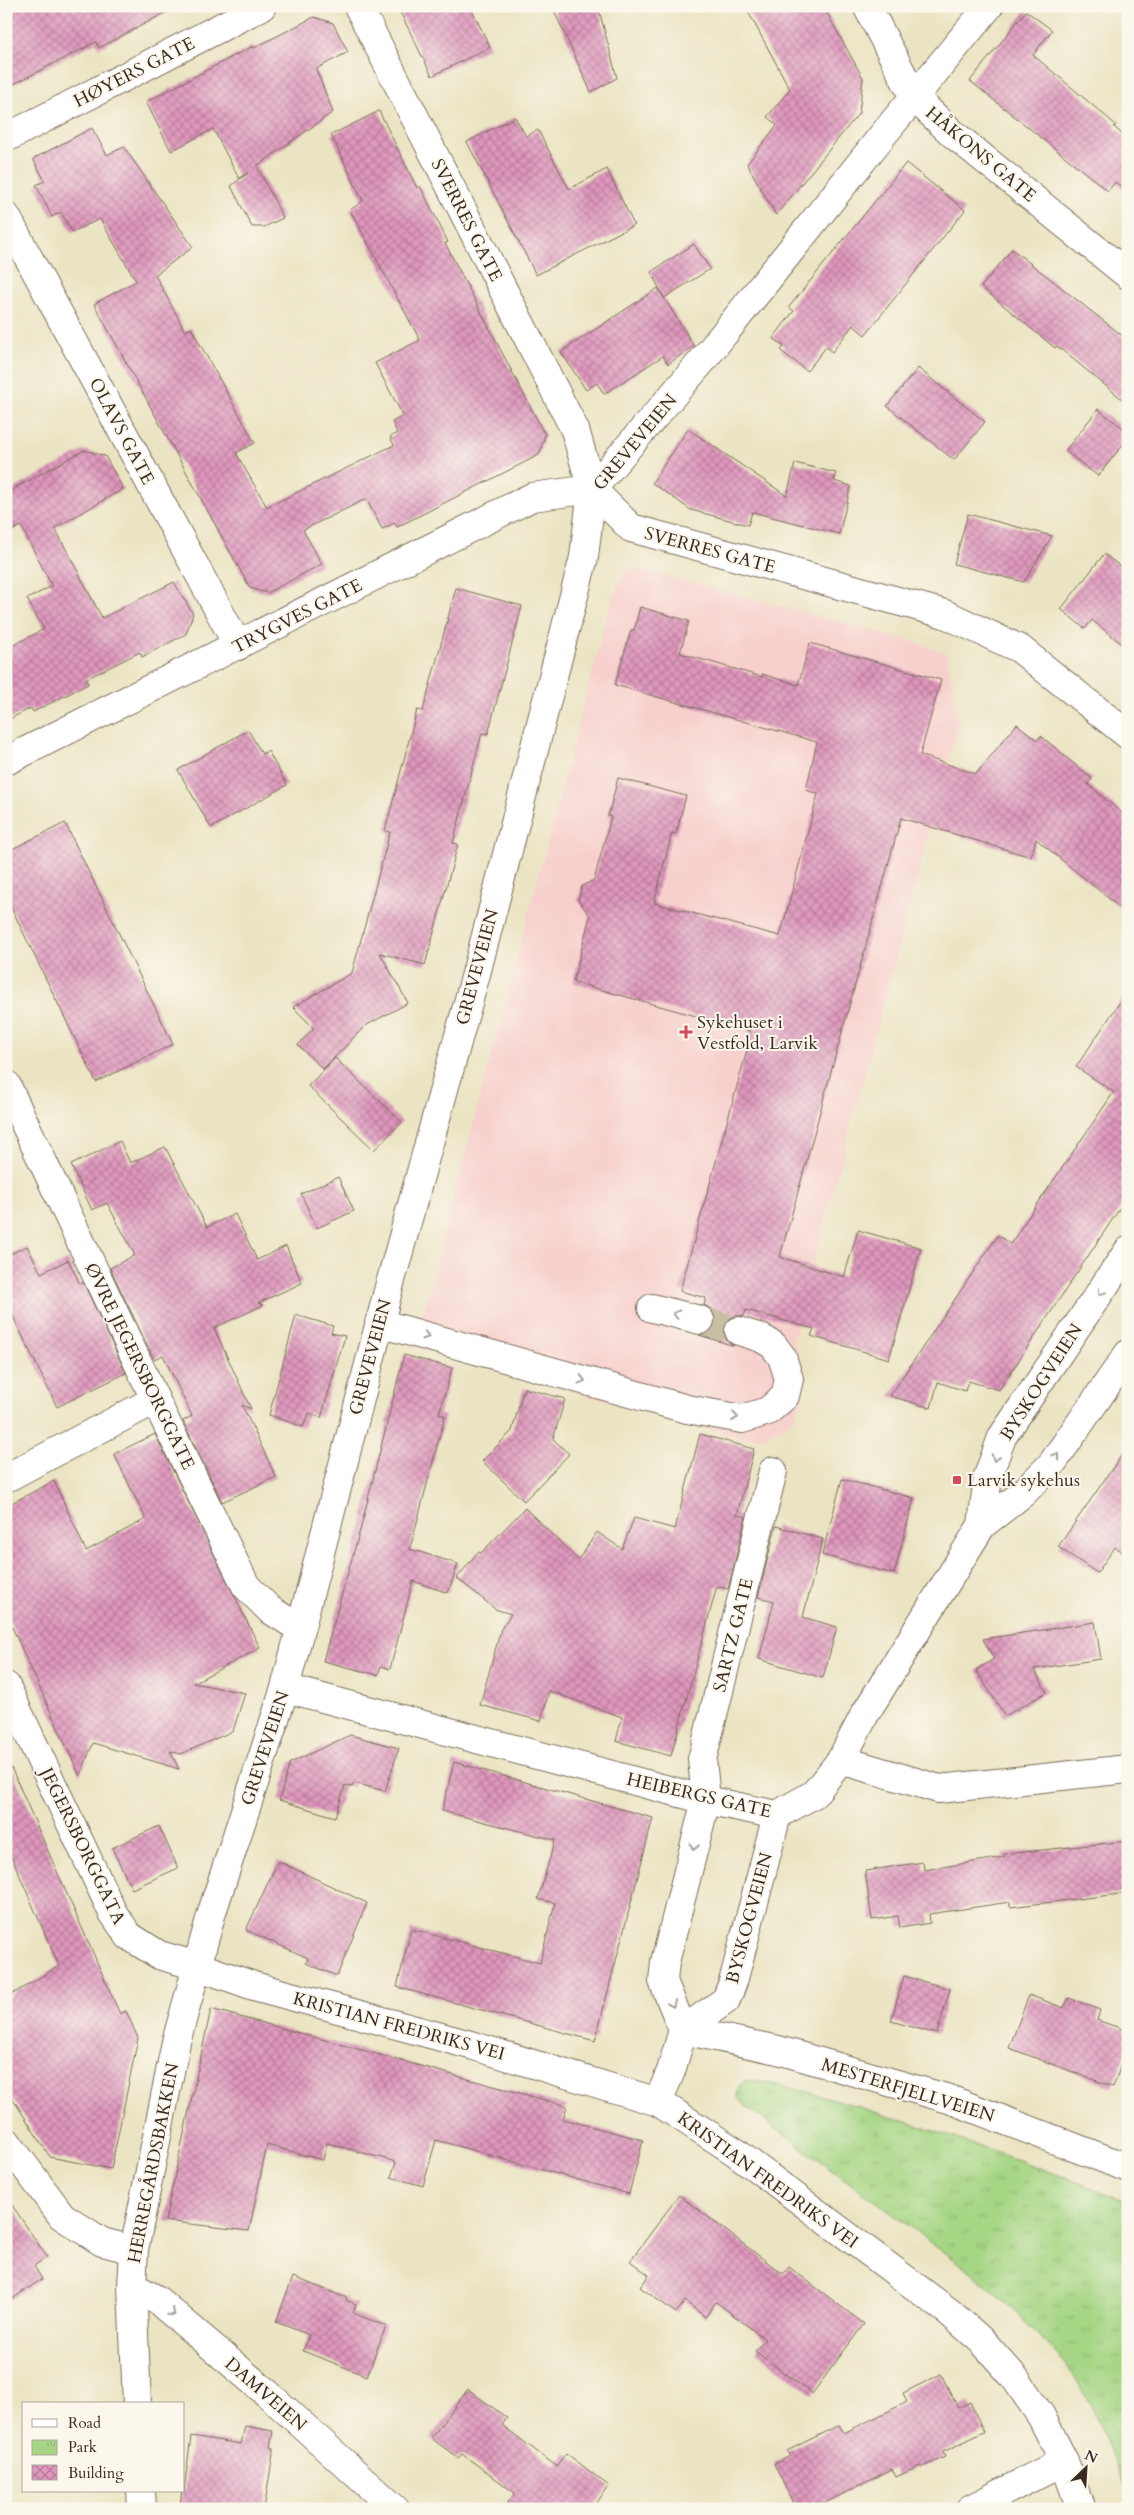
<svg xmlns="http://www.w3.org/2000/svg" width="1134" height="2515" font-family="Cardo,serif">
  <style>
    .built { fill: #f7d0cd }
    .park { fill: url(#park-tufts); stroke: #708051 }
    .building { fill: url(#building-cross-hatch) }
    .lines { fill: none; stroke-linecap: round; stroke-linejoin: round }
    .minor-tunnel { stroke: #c8bfa2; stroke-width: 28; stroke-dasharray: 28 14; stroke-linecap: butt }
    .minor-casing { stroke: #796b58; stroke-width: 30 }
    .major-casing { stroke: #796b58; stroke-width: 30 }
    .minor { stroke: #fff; stroke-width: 28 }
    .major { stroke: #fff; stroke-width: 28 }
    .oneway { stroke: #a79f9a }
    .poi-dot { fill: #d1495b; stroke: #fbf7ec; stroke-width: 2 }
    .labels { text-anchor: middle; stroke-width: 4; stroke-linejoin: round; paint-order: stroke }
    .street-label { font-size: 18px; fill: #3b2a1e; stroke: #fbf7ec }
    .poi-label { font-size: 18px; fill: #3b2a1e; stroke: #fbf7ec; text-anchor: start }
  </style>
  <defs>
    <pattern id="park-tufts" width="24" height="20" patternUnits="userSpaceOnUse" patternTransform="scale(1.25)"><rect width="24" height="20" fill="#a6d684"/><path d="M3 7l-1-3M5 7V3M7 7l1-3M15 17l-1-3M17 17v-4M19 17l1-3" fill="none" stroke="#90b872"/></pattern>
    <pattern id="building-cross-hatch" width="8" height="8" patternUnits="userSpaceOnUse" patternTransform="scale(1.25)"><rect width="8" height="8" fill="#df97bd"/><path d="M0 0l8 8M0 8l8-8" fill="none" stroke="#b67b99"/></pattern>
  </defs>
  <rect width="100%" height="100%" fill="#fbf7ec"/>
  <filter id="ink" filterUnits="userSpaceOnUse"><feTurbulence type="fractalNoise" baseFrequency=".02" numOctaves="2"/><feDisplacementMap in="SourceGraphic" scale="10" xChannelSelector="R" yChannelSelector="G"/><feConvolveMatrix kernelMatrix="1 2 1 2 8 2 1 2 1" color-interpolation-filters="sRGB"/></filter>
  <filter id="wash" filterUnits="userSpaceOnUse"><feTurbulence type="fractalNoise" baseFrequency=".0096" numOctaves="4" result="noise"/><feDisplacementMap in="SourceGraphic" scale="20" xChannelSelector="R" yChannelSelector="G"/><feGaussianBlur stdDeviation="1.12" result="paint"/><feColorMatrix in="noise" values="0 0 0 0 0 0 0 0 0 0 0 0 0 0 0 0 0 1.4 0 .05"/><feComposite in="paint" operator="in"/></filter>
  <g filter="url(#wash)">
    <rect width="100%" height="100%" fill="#ebe4c3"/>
    <path class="built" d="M637 568 911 641 947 653 958 724 793 1341 804 1367 803 1390 799 1408 788 1423 764 1437 742 1438 414 1347 609 608 623 572Z"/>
    <path class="park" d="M747 2080C803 2087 859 2107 913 2124 985 2148 1057 2173 1128 2202V2493L1092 2408 1066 2364 1028 2324 973 2273 744 2105 737 2097 739 2086Z"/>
    <g id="blocks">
      <g class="building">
        <path d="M6 6H178L99 48 96 42 6 88Z"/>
        <path d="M397 6H470L490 47 432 76Z"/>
        <path d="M552 6H598L617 78 591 92Z"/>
        <path d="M745 6H823L863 78 859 113 776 215 747 164 777 125 767 117 790 89Z"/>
        <path d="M1026 11 1052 30 1033 55 1116 125 1114 127 1128 139V192L1115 182 1108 191 970 81Z"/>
        <path d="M314 17 333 23 348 52 316 69 333 112 257 166 283 218 264 227H252L231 186 249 172 239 178 213 129 171 151 146 102 253 46 254 48Z"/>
        <path d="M379 111 417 188 420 186 448 242 445 243 545 435 539 455 397 527 395 523 382 529 366 499 303 530 322 564 267 593 250 588 94 304 136 281 100 219 72 232 61 212 52 217 36 185 45 181 33 159 92 128 107 155 124 147 193 247 155 275 185 331 191 328 255 443 236 453 267 507 394 445 390 437 397 433 392 422 403 416 375 363 420 340 350 210 363 201 331 135Z"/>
        <path d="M515 117 526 136 538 130 569 189 607 169 634 225 536 275 467 142Z"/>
        <path d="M906 163 965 210 865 335 853 325 832 352 826 347 807 371 781 351 784 346 773 338 794 311 789 307Z"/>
        <path d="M694 244 710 269 664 298 651 272Z"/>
        <path d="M1012 249 1128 340V404L1057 346 1055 348 981 287Z"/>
        <path d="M658 288 694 346 668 364 663 356 604 394 597 383 586 390 561 352Z"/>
        <path d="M918 368 985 422 954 460 887 406Z"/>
        <path d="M1098 409 1128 432V438L1098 476 1065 451Z"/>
        <path d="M688 429 787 496 795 463 836 473 834 481 851 486 839 534 752 512 748 525 691 510 652 483Z"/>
        <path d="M84 450 105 456 123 489 55 528 102 618 174 582 193 614 186 634 142 657 140 652 86 679 88 684 33 712 31 708 6 721V649L44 629 27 599 52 586 21 526 6 534V493Z"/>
        <path d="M968 514 1052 536 1024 582 954 564Z"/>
        <path d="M1104 554 1128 572V649L1092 620 1085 629 1061 609Z"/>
        <path d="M456 588 522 606 488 734 482 733 453 843 458 844 425 965 380 953 408 1003 365 1026 323 1069 298 1045 314 1028 293 1007 352 973 390 832 385 831 417 710 423 711Z"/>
        <path d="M640 607 689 621 680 653 762 677V674L798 685 810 643 941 680 920 755 976 774 1017 724 1037 740 1041 736 1092 779 1088 784 1128 818V914L1036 839 1031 857 901 818 780 1257 844 1277 858 1230 921 1248 889 1359 811 1336 814 1329 746 1310 744 1316H735L729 1319 724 1326V1335L727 1341 734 1346 699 1335 712 1330 715 1323V1315L711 1309 704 1305 706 1298 680 1291 749 1043H747L750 1031 573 982 590 916 578 900 582 886 594 880 611 817 608 816 618 778 686 796 676 834 672 833 654 903 780 936 818 794 806 790 817 742 615 685 631 630H634Z"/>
        <path d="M248 730 262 754 268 751 287 785 211 828 178 770Z"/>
        <path d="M65 823 173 1044 96 1082 6 897V852Z"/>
        <path d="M1128 990V1196L999 1390 968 1381 965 1391 938 1382 931 1408 890 1396 998 1235 1010 1244 1114 1092 1076 1067Z"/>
        <path d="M335 1058 402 1122 374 1150 308 1086Z"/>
        <path d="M120 1141 130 1163 165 1147 207 1227 235 1214 257 1260 286 1246 302 1283 258 1303 264 1305 214 1328 251 1409 242 1405 276 1477 222 1502 183 1421 192 1416 163 1355 154 1359 110 1268 135 1255 107 1203 92 1210 71 1165Z"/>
        <path d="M338 1177 354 1211 317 1228 301 1194Z"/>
        <path d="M27 1246 41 1273 68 1260 80 1284 83 1282 126 1373 57 1407 6 1302V1256Z"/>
        <path d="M296 1315 333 1326 331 1333 345 1336 321 1418 309 1413 303 1427 269 1415Z"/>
        <path d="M404 1355 452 1368 439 1414 445 1416 410 1549 458 1564 448 1593 413 1581 390 1669 381 1666 378 1675 323 1661 362 1523Z"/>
        <path d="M524 1388 565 1399 553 1439 569 1454 524 1501 482 1461 512 1431Z"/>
        <path d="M155 1434 260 1648 193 1683 245 1693 233 1731 181 1754 170 1751 179 1769 93 1743 80 1776 6 1614V1506L54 1481 86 1551 146 1519 114 1454Z"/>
        <path d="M700 1434 754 1449 737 1515 746 1517 728 1589 717 1586 671 1756 616 1741 622 1717 549 1691 541 1721 480 1705 501 1629 511 1614 495 1609 457 1578 478 1552 481 1553 525 1508 578 1560 597 1532 622 1549 634 1518 675 1529Z"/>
        <path d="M1128 1446V1556L1115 1547 1097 1573 1058 1547Z"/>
        <path d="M842 1479 914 1498 894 1574 822 1555Z"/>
        <path d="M776 1526 823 1539 803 1617 837 1627 823 1678 759 1659 774 1601 758 1597Z"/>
        <path d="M1095 1622 1101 1659 1034 1669 1047 1692 1005 1716 976 1670 994 1659 983 1639Z"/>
        <path d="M350 1735 399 1748 385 1791 354 1783 352 1787 345 1785 335 1817 279 1800 290 1763Z"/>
        <path d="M6 1756 120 2014 126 2011 138 2038 111 2169 50 2157 6 2088V1998L59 1966 6 1844Z"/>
        <path d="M454 1762 653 1818 595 2041 397 1987 411 1929 540 1963 555 1903 538 1899 555 1840 442 1811Z"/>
        <path d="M159 1826 178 1868 132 1889 112 1848Z"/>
        <path d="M1128 1841V1893L1010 1907V1902L929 1914 930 1923 900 1928 898 1916 872 1920 865 1871 923 1862 924 1870 1004 1857V1854Z"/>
        <path d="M278 1861 367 1903 337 1976 306 1963 308 1958 246 1930Z"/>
        <path d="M904 1976 950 1989 937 2034 891 2021Z"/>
        <path d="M1029 1995 1064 2008 1069 1998 1100 2010 1097 2020 1128 2031V2046L1113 2087 1009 2048Z"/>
        <path d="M211 2009 567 2106 563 2119 643 2140 629 2194 436 2140 423 2186 391 2177 396 2162 327 2143 323 2160 267 2145 249 2231 165 2221Z"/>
        <path d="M679 2195 783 2274 789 2267 864 2324 812 2394 755 2351 765 2339 716 2302 705 2317 685 2301 676 2313 640 2287 649 2275 630 2261Z"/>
        <path d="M6 2196 47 2257 34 2266 42 2279 6 2303Z"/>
        <path d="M293 2277 347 2298 346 2300 356 2304 353 2313 386 2326 367 2376 303 2351 309 2335 276 2322Z"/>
        <path d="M941 2374 958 2408 970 2402 984 2432 943 2452 945 2457 921 2468 920 2466 896 2477 892 2469 813 2509H796L774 2464 790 2456 787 2451 839 2425 844 2433 907 2402 903 2393Z"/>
        <path d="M468 2389 507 2418 502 2425 556 2466 566 2453 609 2486 592 2509H503L515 2493 462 2454 458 2458 431 2438Z"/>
        <path d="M245 2426 273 2431 270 2447 274 2448 264 2509H202L180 2505 182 2491H184L191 2436 241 2444Z"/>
      </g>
    </g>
  </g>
  <g filter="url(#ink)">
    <use href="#blocks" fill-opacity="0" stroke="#796b58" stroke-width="1"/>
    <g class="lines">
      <path class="minor-tunnel" d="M700 1320 739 1331"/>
      <defs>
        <g id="minor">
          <path d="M358 6 575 430 592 489 631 528 945 614 1020 649 1128 735"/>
          <path d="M6 138 262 6"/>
          <path d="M6 216 238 646"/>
          <path d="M6 761 532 497 592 489"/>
          <path d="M6 1084 164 1418 246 1586 269 1609 299 1628"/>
          <path d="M652 1308 700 1320"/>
          <path d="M379 1323 687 1409 742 1419 768 1411 785 1396 789 1379 782 1357 773 1345 761 1338 739 1331"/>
          <path d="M6 1478 155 1400"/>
          <path d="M982 1525 988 1476 1002 1437 1128 1251"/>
          <path d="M285 1688 706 1800 777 1815 814 1794 841 1760 939 1789 1128 1769"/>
          <path d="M841 1760 865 1714 982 1525 1022 1494 1051 1465 1128 1354"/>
          <path d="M197 1966 254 1986 474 2046 658 2102 734 2151 949 2312 983 2342 1015 2378 1041 2416 1064 2461 1081 2509"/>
          <path d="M683 2030 778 2050 949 2099 1128 2168"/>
          <path d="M683 2030 726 2000 733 1982 777 1815"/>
          <path d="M658 2102 671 2071 683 2030 663 1981 665 1962 706 1800 702 1759 704 1752 773 1471"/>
          <path d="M6 2141 62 2216 102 2242 134 2250"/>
          <path d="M132 2286 156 2299 268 2394 395 2509"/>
          <path d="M137 2404 132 2286 134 2250 176 2042 212 1912 285 1688 388 1291 476 974 584 557 592 489 703 360 882 136 989 6"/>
          <path d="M141 2491 142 2509"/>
          <path d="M970 2509 1064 2461"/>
        </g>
        <g id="major">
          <path d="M867 6 914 97 952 133 1128 275"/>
          <path d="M6 1686 113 1913 129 1936 159 1955 197 1966"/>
        </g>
      </defs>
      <use href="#minor" class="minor-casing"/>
      <use href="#major" class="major-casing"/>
      <use href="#minor" class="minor"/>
      <use href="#major" class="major"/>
    </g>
    <defs><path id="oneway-chevron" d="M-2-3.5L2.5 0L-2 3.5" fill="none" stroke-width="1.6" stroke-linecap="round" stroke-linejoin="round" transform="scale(1.25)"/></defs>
    <g class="oneway">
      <use href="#oneway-chevron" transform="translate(1101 1292) rotate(124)"/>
      <use href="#oneway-chevron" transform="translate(676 1314) rotate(-166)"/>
      <use href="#oneway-chevron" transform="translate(426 1336) rotate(16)"/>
      <use href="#oneway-chevron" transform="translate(582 1380) rotate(15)"/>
      <use href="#oneway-chevron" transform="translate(735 1417) rotate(7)"/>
      <use href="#oneway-chevron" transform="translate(1056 1456) rotate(-55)"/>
      <use href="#oneway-chevron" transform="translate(995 1458) rotate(110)"/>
      <use href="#oneway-chevron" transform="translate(694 1847) rotate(104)"/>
      <use href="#oneway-chevron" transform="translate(672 2004) rotate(68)"/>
      <use href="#oneway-chevron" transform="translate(172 2313) rotate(40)"/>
    </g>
  </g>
  <g class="poi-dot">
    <path d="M683.5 1024.5h5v5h5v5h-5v5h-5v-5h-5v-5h5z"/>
    <rect x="952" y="1475" width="10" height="10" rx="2.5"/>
  </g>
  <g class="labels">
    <g class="street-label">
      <text transform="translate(134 72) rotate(-27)" y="6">HØYERS GATE</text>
      <text transform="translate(981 154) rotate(40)" y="6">HÅKONS GATE</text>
      <text transform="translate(467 220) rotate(63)" y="6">SVERRES GATE</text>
      <text transform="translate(122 431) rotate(62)" y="6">OLAVS GATE</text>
      <text transform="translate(635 442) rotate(-50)" y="6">GREVEVEIEN</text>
      <text transform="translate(710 550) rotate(15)" y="6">SVERRES GATE</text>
      <text transform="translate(297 616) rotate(-27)" y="6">TRYGVES GATE</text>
      <text transform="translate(477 967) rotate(-75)" y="6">GREVEVEIEN</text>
      <text transform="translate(370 1357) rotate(-75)" y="6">GREVEVEIEN</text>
      <text transform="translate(140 1366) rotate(64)" y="6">ØVRE JEGERSBORGGATE</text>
      <text transform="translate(1041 1382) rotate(-57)" y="6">BYSKOGVEIEN</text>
      <text transform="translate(733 1635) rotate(-76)" y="6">SARTZ GATE</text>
      <text transform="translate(265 1748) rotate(-72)" y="6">GREVEVEIEN</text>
      <text transform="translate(699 1795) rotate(13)" y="6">HEIBERGS GATE</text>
      <text transform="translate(83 1846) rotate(64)" y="6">JEGERSBORGGATA</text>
      <text transform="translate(749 1918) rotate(-75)" y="6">BYSKOGVEIEN</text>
      <text transform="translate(399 2026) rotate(15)" y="6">KRISTIAN FREDRIKS VEI</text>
      <text transform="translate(908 2090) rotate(17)" y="6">MESTERFJELLVEIEN</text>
      <text transform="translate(153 2163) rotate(-79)" y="6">HERREGÅRDSBAKKEN</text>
      <text transform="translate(768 2180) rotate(36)" y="6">KRISTIAN FREDRIKS VEI</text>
      <text transform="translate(266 2394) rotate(41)" y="6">DAMVEIEN</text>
    </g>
    <g class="poi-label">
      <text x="697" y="1028">Sykehuset i<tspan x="697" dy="21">Vestfold, Larvik</tspan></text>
      <text x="967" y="1486">Larvik sykehus</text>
    </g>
  </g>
  <rect width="1134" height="2515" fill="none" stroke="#fbf7ec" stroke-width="25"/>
  <rect x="22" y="2402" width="162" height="90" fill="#fbf7ec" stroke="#aea59a"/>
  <rect x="32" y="2419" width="25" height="8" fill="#ffffff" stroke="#aea59a"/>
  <text x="68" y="2428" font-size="15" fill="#3b2a1e">Road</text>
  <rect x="32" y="2440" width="25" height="15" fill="url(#park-tufts)" stroke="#aea59a"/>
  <text x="68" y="2452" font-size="15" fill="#3b2a1e">Park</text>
  <rect x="32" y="2465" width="25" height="15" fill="url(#building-cross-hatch)" stroke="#aea59a"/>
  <text x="68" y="2478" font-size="15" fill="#3b2a1e">Building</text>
  <g transform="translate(1086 2468) rotate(25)" stroke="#fbf7ec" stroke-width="4" paint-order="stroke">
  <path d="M0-4L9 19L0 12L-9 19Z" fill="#3b2a1e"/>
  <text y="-8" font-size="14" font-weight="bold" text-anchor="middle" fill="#3b2a1e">N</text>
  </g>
</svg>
